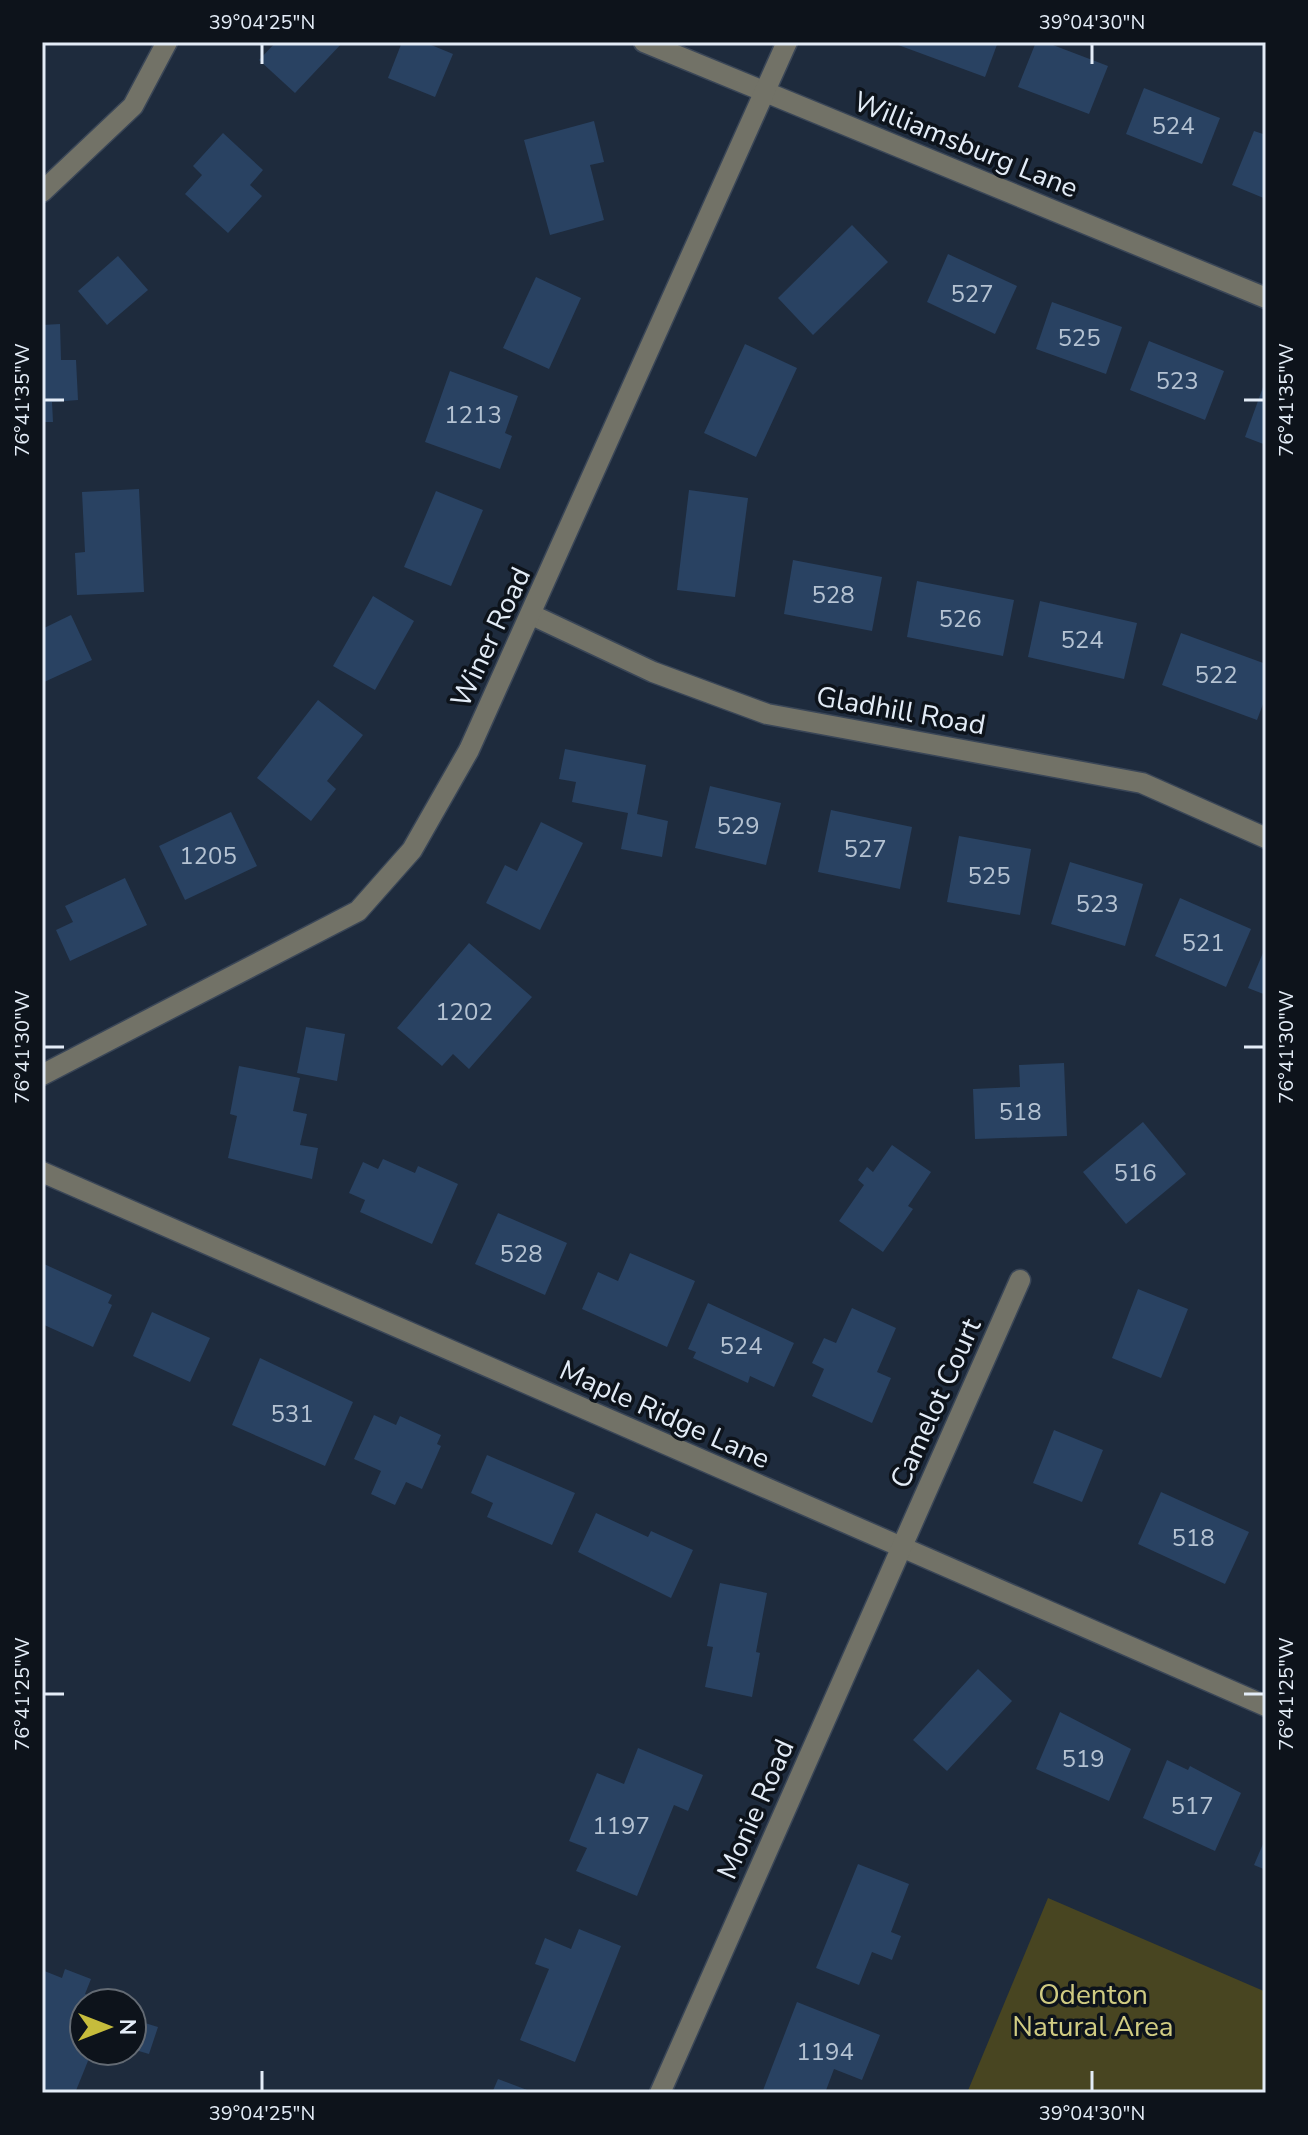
<svg xmlns="http://www.w3.org/2000/svg" width="1308" height="2135" font-family="'Nunito Sans',sans-serif">
  <style>
    .green { fill: #484521 }
    .building { fill: #294262 }
    .lines { fill: none; stroke-linecap: round; stroke-linejoin: round }
    .minor-casing { stroke: #3a4657; stroke-width: 23 }
    .minor { stroke: #727267; stroke-width: 20 }
    .ticks { fill: none; stroke: #e3ecf7; stroke-width: 3 }
    .labels { text-anchor: middle; stroke-width: 7; stroke-linejoin: round; paint-order: stroke }
    .number-label { font-size: 24px; fill: #b4c2d2 }
    .street-label { font-size: 28px; fill: #e3ecf7; stroke: #0d131b }
    .park-label { font-size: 28px; fill: #d0cb82; stroke: #0d131b }
    .neatline { fill: none; stroke: #e3ecf7; stroke-width: 3 }
    .ticks-label { font-size: 20px; text-anchor: middle; fill: #e3ecf7 }
  </style>
  <rect width="100%" height="100%" fill="#1e2b3d"/>
  <path class="green" d="M1048 1898 1266 1992V2093H967Z"/>
  <g class="building">
    <path d="M276 42H343L295 93 259 60Z"/>
    <path d="M402 42H424L453 54 435 97 388 78Z"/>
    <path d="M890 42H998L985 77Z"/>
    <path d="M1036 42H1045L1108 66 1089 114 1018 87Z"/>
    <path d="M1144 88 1220 118 1202 164 1126 134Z"/>
    <path d="M594 121 604 162 590 165 604 220 550 235 524 140Z"/>
    <path d="M1254 131 1266 135V199L1232 185Z"/>
    <path d="M223 133 263 170 250 185 262 196 228 233 185 194 202 175 193 166Z"/>
    <path d="M852 225 888 262 813 335 778 298Z"/>
    <path d="M948 254 1017 286 995 334 927 302Z"/>
    <path d="M118 256 148 290 107 325 78 291Z"/>
    <path d="M536 277 581 298 549 369 503 348Z"/>
    <path d="M1052 302 1122 327 1106 374 1036 349Z"/>
    <path d="M60 324 61 360H76L78 400 52 402 53 422H42V325Z"/>
    <path d="M1149 341 1224 371 1205 420 1130 390Z"/>
    <path d="M745 344 797 368 756 457 704 433Z"/>
    <path d="M450 371 518 396 505 433 512 436 500 469 425 442Z"/>
    <path d="M1263 387 1266 388V445L1245 437Z"/>
    <path d="M139 489 144 592 77 595 75 553 85 552 82 492Z"/>
    <path d="M689 490 748 498 735 597 677 590Z"/>
    <path d="M436 491 483 510 451 586 404 567Z"/>
    <path d="M793 560 882 577 872 631 784 614Z"/>
    <path d="M917 581 1014 600 1003 656 907 637Z"/>
    <path d="M373 596 414 621 375 690 333 666Z"/>
    <path d="M1040 601 1137 623 1124 679 1028 657Z"/>
    <path d="M71 615 92 660 42 683V629Z"/>
    <path d="M1181 633 1266 664V696L1257 720 1162 685Z"/>
    <path d="M318 700 363 735 327 781 336 789 311 821 257 778Z"/>
    <path d="M565 749 646 765 637 814 668 821 662 857 621 849 628 813 572 802 576 782 559 779Z"/>
    <path d="M710 786 781 803 766 865 695 848Z"/>
    <path d="M831 810 912 827 900 889 818 872Z"/>
    <path d="M231 812 257 866 185 900 159 846Z"/>
    <path d="M541 822 583 843 540 930 486 903 505 865 517 871Z"/>
    <path d="M959 836 1031 849 1020 915 947 902Z"/>
    <path d="M1070 862 1143 884 1125 946 1051 924Z"/>
    <path d="M125 878 147 925 70 961 56 930 73 922 65 906Z"/>
    <path d="M1180 898 1251 929 1226 987 1155 956Z"/>
    <path d="M469 943 532 997 469 1069 453 1054 442 1066 397 1028Z"/>
    <path d="M1266 946V995L1248 988Z"/>
    <path d="M306 1027 345 1034 337 1081 297 1073Z"/>
    <path d="M1064 1063 1067 1136 975 1139 973 1089 1020 1087 1019 1065Z"/>
    <path d="M239 1066 300 1078 293 1111 307 1114 300 1145 318 1148 312 1179 228 1158 237 1116 230 1114Z"/>
    <path d="M1143 1122 1186 1174 1126 1224 1083 1172Z"/>
    <path d="M892 1145 931 1172 908 1206 913 1209 883 1252 839 1221 864 1185 858 1180 867 1167 873 1172Z"/>
    <path d="M383 1159 415 1173 418 1166 458 1184 432 1244 360 1212 365 1200 349 1193 363 1162 378 1169Z"/>
    <path d="M498 1213 567 1243 545 1295 475 1264Z"/>
    <path d="M630 1253 695 1281 667 1347 582 1309 598 1272 618 1281Z"/>
    <path d="M44 1264 112 1295 108 1303 112 1305 93 1347 42 1324Z"/>
    <path d="M1138 1289 1188 1309 1161 1378 1112 1358Z"/>
    <path d="M708 1303 794 1343 774 1387 750 1376 748 1383 693 1358 696 1352 688 1349Z"/>
    <path d="M852 1308 896 1328 877 1372 891 1378 872 1423 812 1396 824 1369 812 1363 824 1338 836 1343Z"/>
    <path d="M152 1312 210 1338 190 1382 133 1356Z"/>
    <path d="M260 1358 353 1402 325 1466 232 1425Z"/>
    <path d="M374 1415 396 1425 400 1416 441 1435 437 1444 441 1446 422 1489 406 1482 395 1505 371 1494 381 1471 354 1459Z"/>
    <path d="M1054 1430 1103 1450 1082 1502 1033 1483Z"/>
    <path d="M487 1455 575 1493 552 1545 487 1517 493 1503 471 1493Z"/>
    <path d="M1161 1492 1249 1532 1225 1584 1138 1544Z"/>
    <path d="M596 1513 648 1537 651 1531 693 1550 671 1598 578 1552Z"/>
    <path d="M720 1583 767 1593 756 1652 760 1653 752 1697 705 1687 713 1647 707 1646Z"/>
    <path d="M978 1669 1012 1701 947 1771 913 1740Z"/>
    <path d="M1060 1712 1131 1749 1109 1801 1036 1769Z"/>
    <path d="M638 1748 703 1775 688 1811 674 1805 637 1896 576 1871 587 1848 569 1841 597 1773 624 1784Z"/>
    <path d="M1167 1760 1188 1770 1190 1766 1241 1793 1215 1851 1143 1818Z"/>
    <path d="M1266 1837V1870L1254 1865Z"/>
    <path d="M858 1864 909 1884 891 1932 901 1936 892 1960 872 1952 859 1985 816 1968Z"/>
    <path d="M579 1929 621 1946 575 2062 520 2040 549 1969 535 1964 545 1938 571 1949Z"/>
    <path d="M65 1969 91 1979 85 1994 106 2003H84V2051H92L75 2093H42V1970L62 1978Z"/>
    <path d="M797 2002 880 2035 862 2080 834 2069 825 2093H762Z"/>
    <path d="M135 2020 158 2027 149 2054 132 2049Z"/>
    <path d="M498 2079 535 2093H492Z"/>
  </g>
  <g class="lines">
    <defs>
      <g id="minor">
        <path d="M644 42 1266 298"/>
        <path d="M42 192 133 106 167 42"/>
        <path d="M532 615 653 672 767 714 1142 783 1266 838"/>
        <path d="M42 1075 358 911 412 850 469 750 787 42"/>
        <path d="M42 1172 1266 1706"/>
        <path d="M660 2093 1020 1280"/>
      </g>
    </defs>
    <use href="#minor" class="minor-casing"/>
    <use href="#minor" class="minor"/>
  </g>
  <path class="ticks" d="M262 44V64M1092 44V64M44 400H64M1244 400H1264M44 1047H64M1244 1047H1264M44 1694H64M1244 1694H1264M262 2071V2091M1092 2071V2091"/>
  <g class="labels">
    <g class="number-label">
      <text x="1173" y="134">524</text>
      <text x="972" y="302">527</text>
      <text x="1079" y="346">525</text>
      <text x="1177" y="389">523</text>
      <text x="473" y="423">1213</text>
      <text x="833" y="603">528</text>
      <text x="960" y="627">526</text>
      <text x="1082" y="648">524</text>
      <text x="1216" y="683">522</text>
      <text x="738" y="834">529</text>
      <text x="865" y="857">527</text>
      <text x="208" y="864">1205</text>
      <text x="989" y="884">525</text>
      <text x="1097" y="912">523</text>
      <text x="1203" y="951">521</text>
      <text x="464" y="1020">1202</text>
      <text x="1020" y="1120">518</text>
      <text x="1135" y="1181">516</text>
      <text x="521" y="1262">528</text>
      <text x="741" y="1354">524</text>
      <text x="292" y="1422">531</text>
      <text x="1193" y="1546">518</text>
      <text x="1083" y="1767">519</text>
      <text x="1192" y="1814">517</text>
      <text x="621" y="1834">1197</text>
      <text x="825" y="2060">1194</text>
    </g>
    <g class="street-label">
      <text transform="translate(966 144) rotate(22)" y="10">Williamsburg Lane</text>
      <text transform="translate(490 637) rotate(-65)" y="10">Winer Road</text>
      <text transform="translate(901 710) rotate(10)" y="10">Gladhill Road</text>
      <text transform="translate(935 1403) rotate(-66)" y="10">Camelot Court</text>
      <text transform="translate(665 1414) rotate(24)" y="10">Maple Ridge Lane</text>
      <text transform="translate(755 1809) rotate(-66)" y="10">Monie Road</text>
    </g>
    <g class="park-label">
      <text x="1093" y="2004">Odenton<tspan x="1093" dy="32">Natural Area</tspan></text>
    </g>
  </g>
  <rect width="1308" height="2135" fill="none" stroke="#0d131b" stroke-width="88"/>
  <g transform="translate(108 2027) rotate(90)"><circle r="38" fill="#0d131b" stroke="#636a73" stroke-width="2"/>
  <path d="M0-6L14 30L0 20L-14 30Z" fill="#c6bc3c"/>
  <text y="-12" font-size="22" font-weight="bold" text-anchor="middle" fill="#e3ecf7">N</text>
  </g>
  <rect x="44" y="44" width="1220" height="2047" class="neatline"/>
  <g class="ticks-label">
    <text x="262" y="29">39°04'25"N</text>
    <text x="1092" y="29">39°04'30"N</text>
    <text transform="translate(1286 400) rotate(-90)" y="7">76°41'35"W</text>
    <text transform="translate(22 400) rotate(-90)" y="7">76°41'35"W</text>
    <text transform="translate(1286 1047) rotate(-90)" y="7">76°41'30"W</text>
    <text transform="translate(22 1047) rotate(-90)" y="7">76°41'30"W</text>
    <text transform="translate(1286 1694) rotate(-90)" y="7">76°41'25"W</text>
    <text transform="translate(22 1694) rotate(-90)" y="7">76°41'25"W</text>
    <text x="262" y="2120">39°04'25"N</text>
    <text x="1092" y="2120">39°04'30"N</text>
  </g>
</svg>
